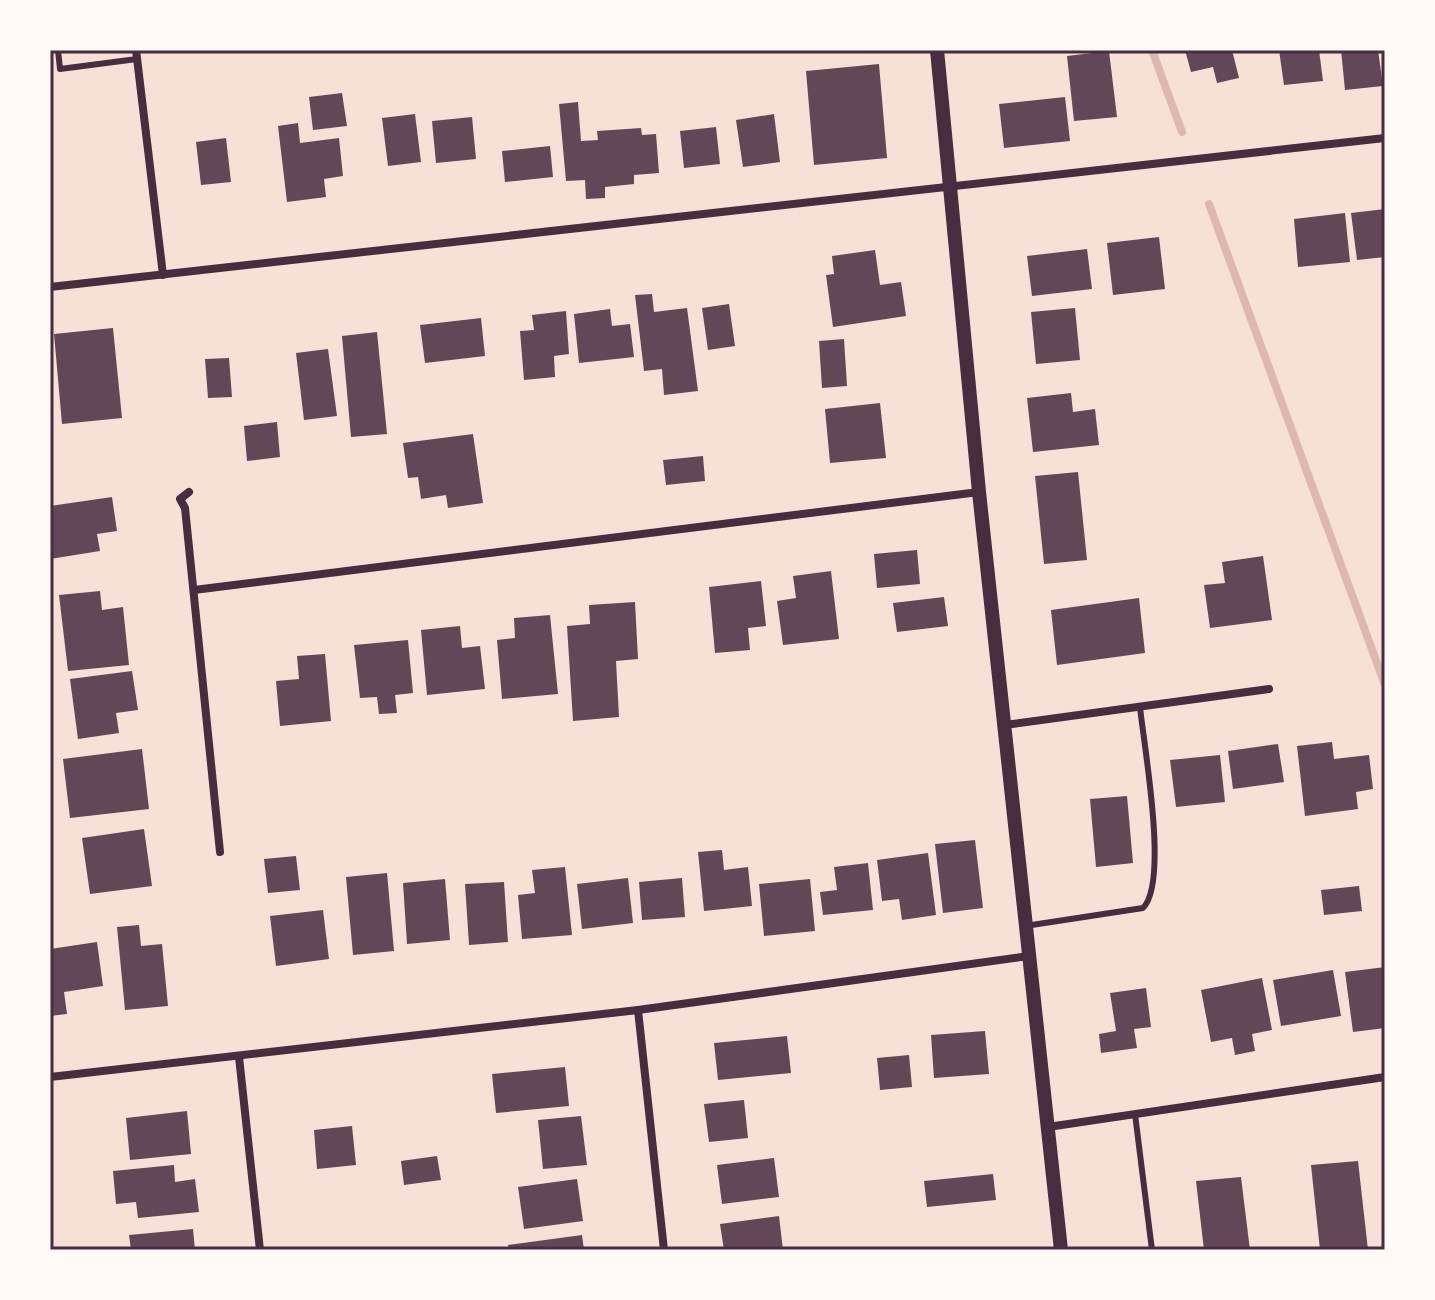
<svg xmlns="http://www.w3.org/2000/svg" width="1435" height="1300" font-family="Manrope,sans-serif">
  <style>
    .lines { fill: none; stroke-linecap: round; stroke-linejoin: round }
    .stream { stroke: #dcb8b0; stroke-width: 8 }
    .building { fill: #644757 }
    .service { stroke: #4a2c40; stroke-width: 6 }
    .minor { stroke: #4a2c40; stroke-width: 8 }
    .tertiary { stroke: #4a2c40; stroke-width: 14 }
    .neatline { fill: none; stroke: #4a2c40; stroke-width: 3 }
  </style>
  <rect width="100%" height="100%" fill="#f7e1d7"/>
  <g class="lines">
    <g class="stream">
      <path d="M1152 50 1182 132"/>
      <path d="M1209 204 1385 685"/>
    </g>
  </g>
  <g class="building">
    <path d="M1185 50H1232L1239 78 1217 83 1213 67 1191 72Z"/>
    <path d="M1279 50H1319L1323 81 1284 85Z"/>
    <path d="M1341 50H1378L1383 86 1345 90Z"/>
    <path d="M1109 51 1117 117 1074 121 1067 56Z"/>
    <path d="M879 64 887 158 814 165 806 71Z"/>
    <path d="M342 93 347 126 313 130 309 97Z"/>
    <path d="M1065 97 1070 141 1004 148 999 104Z"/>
    <path d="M578 102 581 141 598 140 597 131 641 128 642 135 656 134 659 173 634 175V184L605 187V198L586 199 585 180 566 181 559 104Z"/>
    <path d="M415 114 421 162 388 166 382 118Z"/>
    <path d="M774 114 780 162 743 167 736 120Z"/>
    <path d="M472 117 476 159 436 163 432 121Z"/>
    <path d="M298 123 300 143 339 138 343 176 324 179 326 197 287 202 278 126Z"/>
    <path d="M716 127 720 164 684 168 680 131Z"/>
    <path d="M226 138 231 182 201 185 196 142Z"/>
    <path d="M550 146 553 177 505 182 502 151Z"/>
    <path d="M1385 209V257L1357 260 1351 213Z"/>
    <path d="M1345 213 1350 262 1298 267 1294 219Z"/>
    <path d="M1159 237 1165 289 1113 295 1107 243Z"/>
    <path d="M1087 249 1092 289 1032 296 1027 256Z"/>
    <path d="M875 250 880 285 901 282 906 316 833 327 826 275 834 274 832 256Z"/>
    <path d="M652 294 654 312 687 308 698 391 664 395 662 369 644 371 635 295Z"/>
    <path d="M729 304 735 346 708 350 702 308Z"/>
    <path d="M1075 308 1080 360 1036 364 1031 312Z"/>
    <path d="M610 309 612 326 630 324 634 357 579 363 574 314Z"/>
    <path d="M566 311 569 354 554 356 555 377 524 380 520 331 534 330 532 315Z"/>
    <path d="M481 318 485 356 425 363 420 325Z"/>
    <path d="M113 328 122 418 62 424 54 334Z"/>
    <path d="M377 332 387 434 351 437 342 336Z"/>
    <path d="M844 339 847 386 822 388 819 341Z"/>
    <path d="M328 349 337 416 304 420 296 353Z"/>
    <path d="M229 358 232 397 208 398 205 359Z"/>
    <path d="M1071 393 1073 412 1095 409 1099 445 1033 452 1027 398Z"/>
    <path d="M880 403 886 458 830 463 825 409Z"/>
    <path d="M277 422 280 457 247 461 244 426Z"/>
    <path d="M473 434 483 503 448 508 446 495 421 499 418 477 408 478 403 443Z"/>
    <path d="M703 456 705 481 666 485 663 460Z"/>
    <path d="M1078 472 1087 560 1044 564 1035 476Z"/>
    <path d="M112 497 117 531 97 534 100 551 50 559V506Z"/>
    <path d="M917 550 920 584 877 588 874 554Z"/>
    <path d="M1263 556 1272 620 1210 628 1204 585 1225 583 1222 562Z"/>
    <path d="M831 571 839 639 783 645 777 601 796 598 793 576Z"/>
    <path d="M761 581 766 626 748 628 750 650 715 653 709 587Z"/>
    <path d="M100 591 102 610 123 607 129 665 68 671 59 595Z"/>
    <path d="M944 597 948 626 897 632 893 603Z"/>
    <path d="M1139 598 1145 653 1057 665 1051 610Z"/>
    <path d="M635 602 638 659 616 661 619 717 573 721 567 626 590 624 589 605Z"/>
    <path d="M550 615 558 694 502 699 497 640 515 638 514 618Z"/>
    <path d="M460 626 462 648 480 646 485 689 427 695 421 630Z"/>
    <path d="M408 640 413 693 395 695 397 713 379 714 377 697 360 698 354 645Z"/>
    <path d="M325 654 331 721 280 726 276 681 299 679 297 656Z"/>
    <path d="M132 671 138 710 116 713 119 733 78 739 70 679Z"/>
    <path d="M1332 742 1334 759 1369 755 1373 789 1356 792 1358 809 1305 816 1297 746Z"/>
    <path d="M1278 744 1284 782 1233 789 1228 751Z"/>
    <path d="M142 749 149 809 70 818 63 759Z"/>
    <path d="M1220 755 1225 802 1176 807 1170 760Z"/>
    <path d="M1127 796 1133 863 1096 867 1090 799Z"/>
    <path d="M144 829 152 886 90 894 82 838Z"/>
    <path d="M975 840 983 908 943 913 935 844Z"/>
    <path d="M722 850 724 870 748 867 752 906 704 911 698 852Z"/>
    <path d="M928 853 936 915 902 920 899 899 882 901 877 860Z"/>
    <path d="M296 856 300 890 268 893 264 859Z"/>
    <path d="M868 863 873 910 823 915 820 892 837 890 834 867Z"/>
    <path d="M565 867 572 935 522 939 518 895 535 893 532 870Z"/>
    <path d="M387 873 394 951 353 955 346 877Z"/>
    <path d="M628 878 633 923 582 929 577 884Z"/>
    <path d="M682 878 685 917 642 920 639 882Z"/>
    <path d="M445 879 450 940 407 944 403 883Z"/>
    <path d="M810 879 815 931 764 936 759 884Z"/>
    <path d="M504 882 508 942 469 945 465 884Z"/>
    <path d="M1359 886 1362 911 1324 915 1321 890Z"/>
    <path d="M323 910 329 959 276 966 270 916Z"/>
    <path d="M139 925 141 946 162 944 168 1006 125 1010 117 927Z"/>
    <path d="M97 942 103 986 64 992 67 1014 50 1016V949Z"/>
    <path d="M1385 967V1028L1353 1032 1345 972Z"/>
    <path d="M1333 970 1341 1016 1281 1026 1273 980Z"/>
    <path d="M1262 978 1272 1030 1252 1034 1255 1051 1235 1055 1232 1038 1211 1042 1201 990Z"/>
    <path d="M1146 988 1151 1027 1134 1029 1137 1048 1101 1053 1099 1034 1116 1031 1110 993Z"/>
    <path d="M985 1031 989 1074 934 1078 931 1035Z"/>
    <path d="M787 1036 791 1073 718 1080 714 1043Z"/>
    <path d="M909 1055 912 1087 880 1090 877 1058Z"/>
    <path d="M565 1067 569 1106 496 1113 492 1074Z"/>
    <path d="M744 1100 748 1138 709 1142 704 1104Z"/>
    <path d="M187 1111 191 1154 130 1160 126 1118Z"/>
    <path d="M581 1116 587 1165 543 1169 538 1120Z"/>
    <path d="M352 1126 356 1165 317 1169 314 1130Z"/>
    <path d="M437 1156 441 1180 404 1185 401 1161Z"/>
    <path d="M774 1158 779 1197 722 1204 717 1165Z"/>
    <path d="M1358 1161 1368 1250H1320L1311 1165Z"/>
    <path d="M174 1165 175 1182 195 1179 199 1212 138 1218 136 1202 116 1204 113 1171Z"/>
    <path d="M993 1174 996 1200 927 1207 924 1181Z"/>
    <path d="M1241 1177 1250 1250H1204L1196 1181Z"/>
    <path d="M577 1179 583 1221 524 1229 518 1187Z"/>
    <path d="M779 1216 783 1250H724L720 1224Z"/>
    <path d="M193 1229 195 1250H131L129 1235Z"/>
    <path d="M582 1235 584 1250H509L508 1245Z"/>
  </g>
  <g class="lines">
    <g class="service">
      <path d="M58 50 60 69 137 59"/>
      <path d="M1025 926 1143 908C1169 882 1144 747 1140 707"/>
      <path d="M1135 1114 1152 1250"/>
    </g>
    <g class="minor">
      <path d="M136 50 163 275"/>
      <path d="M50 287 1385 138"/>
      <path d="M189 492 180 499 185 508 220 852"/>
      <path d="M194 590 979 492"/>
      <path d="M1005 725 1269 689"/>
      <path d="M638 1010 664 1250"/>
      <path d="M239 1057 260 1250"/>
      <path d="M50 1077 638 1010 1029 956"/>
      <path d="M1048 1127 1385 1077"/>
    </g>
    <path class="tertiary" d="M937 50 979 492 1061 1250"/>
  </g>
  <rect width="1435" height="1300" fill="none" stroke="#fffaf5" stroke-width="104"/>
  <rect x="52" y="52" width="1331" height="1196" class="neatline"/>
</svg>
